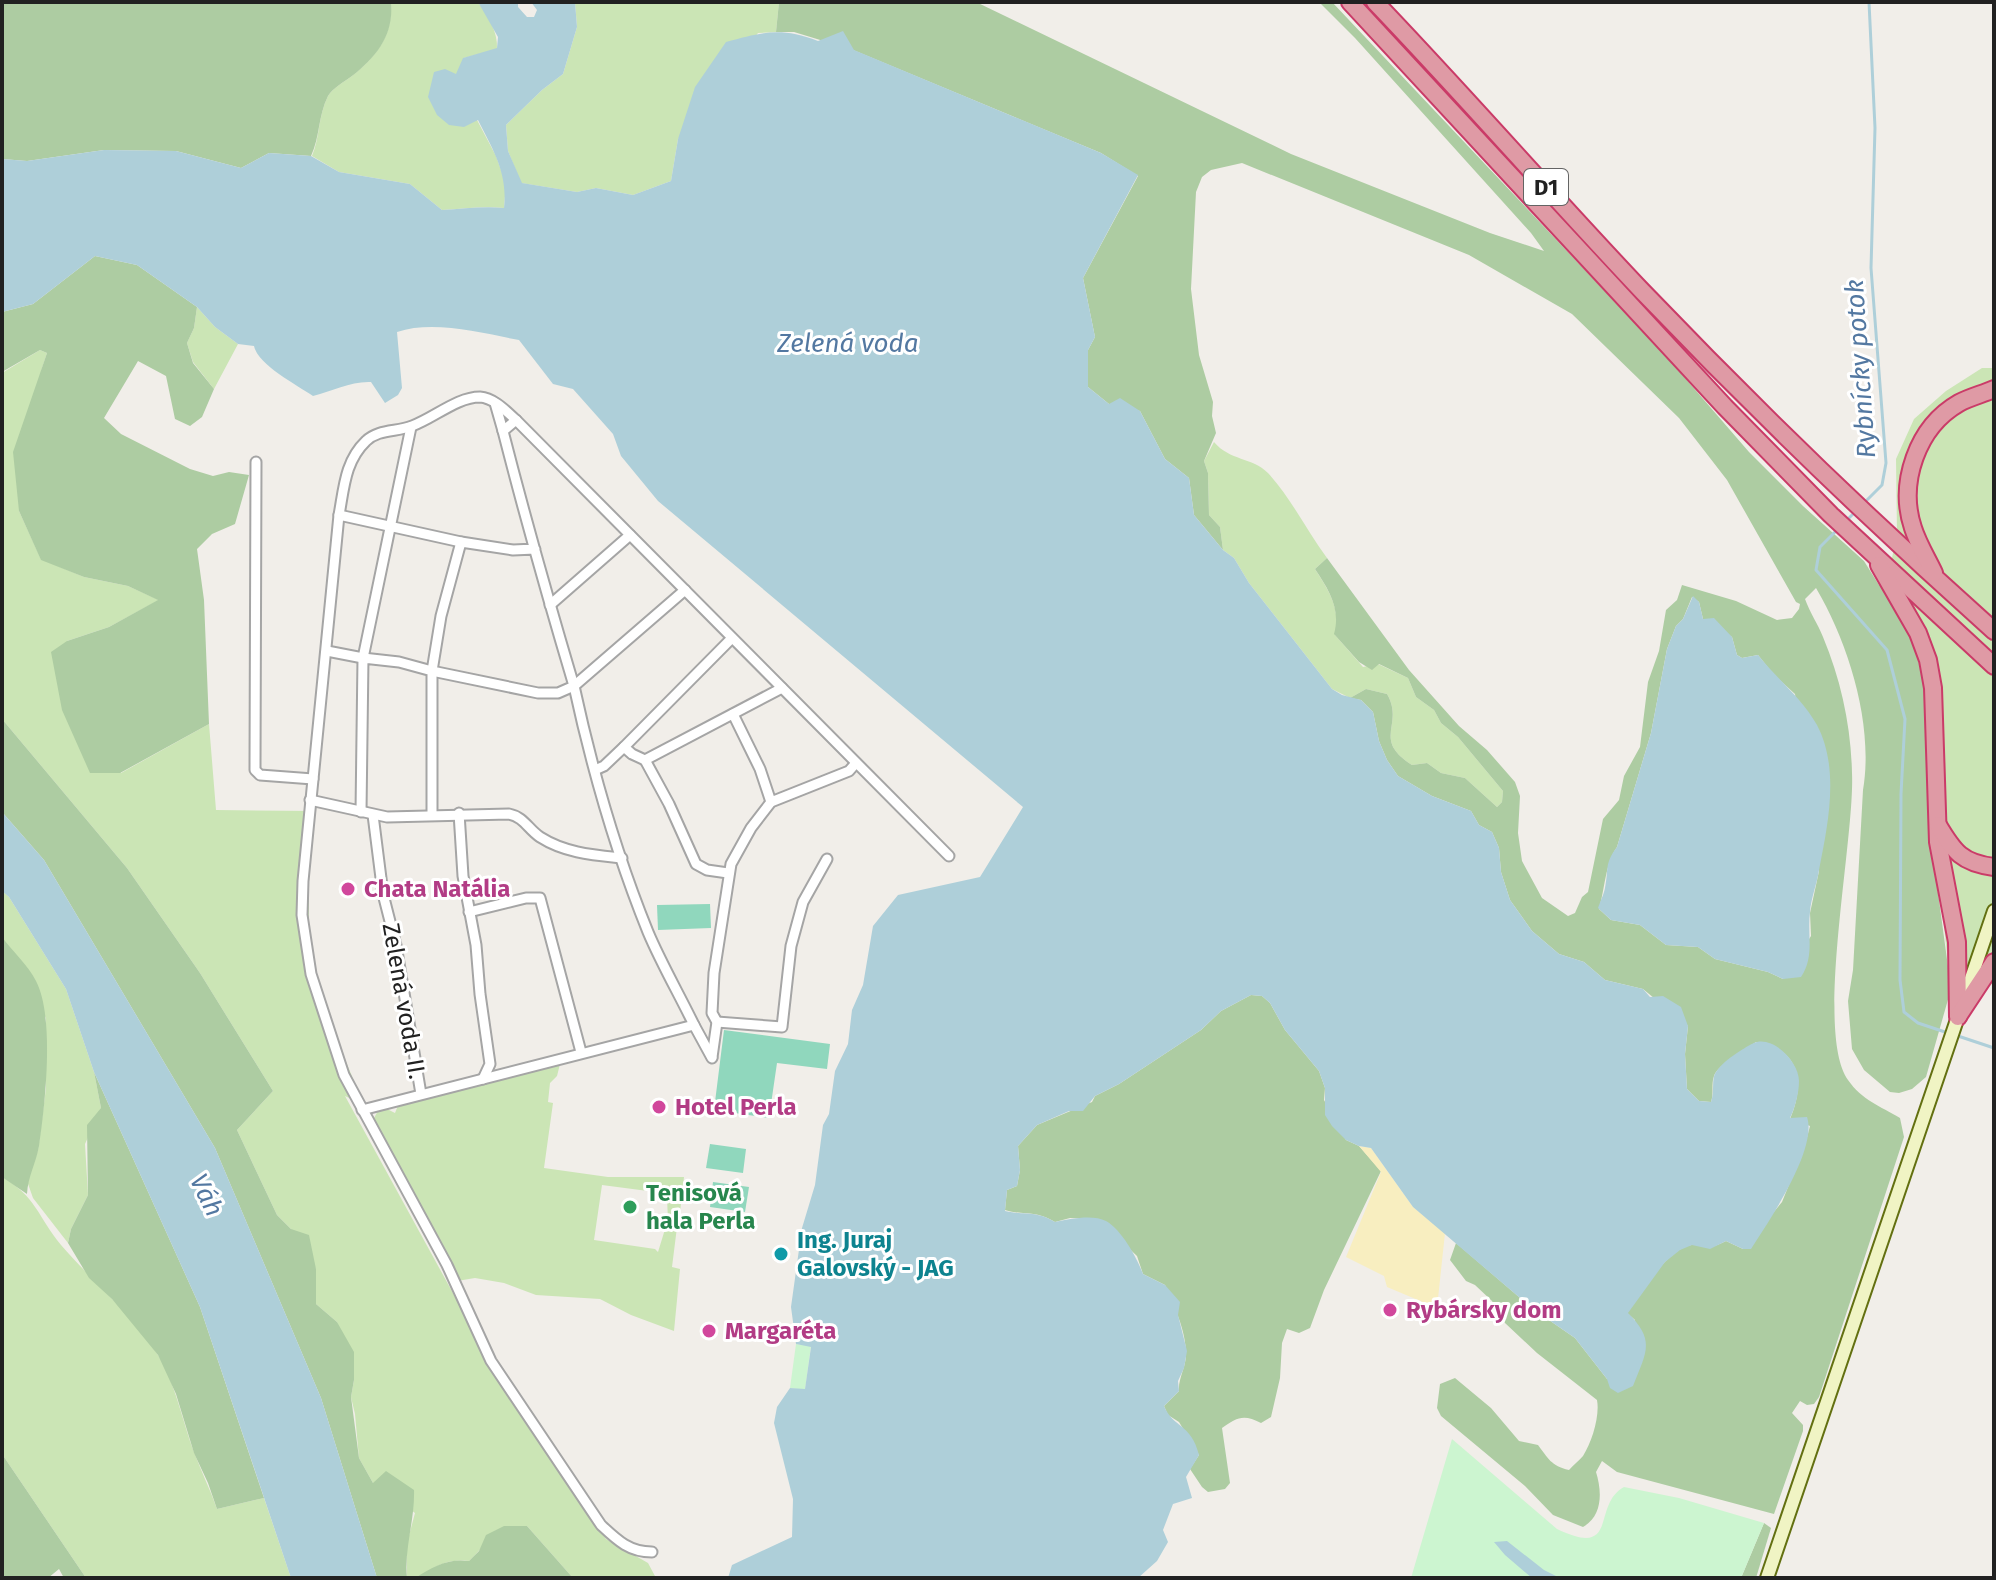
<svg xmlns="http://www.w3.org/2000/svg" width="1996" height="1580" font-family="'Fira Sans',sans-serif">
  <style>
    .grass { fill: #cbe5b5 }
    .forest { fill: #adcca2; fill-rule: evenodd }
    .sand { fill: #f8eec0 }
    .park { fill: #ccf5d0 }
    .pitch { fill: #90d7bd }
    .water { fill: #aecfd9 }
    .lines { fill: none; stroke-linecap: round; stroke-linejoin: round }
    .stream { stroke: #aecfd9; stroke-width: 3 }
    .street-casing { stroke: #a5a5a5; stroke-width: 13 }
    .secondary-casing { stroke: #637011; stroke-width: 16 }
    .highway-casing { stroke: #ca3b68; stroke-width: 20 }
    .street { stroke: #fff; stroke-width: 9 }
    .secondary { stroke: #f0f4c4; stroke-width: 12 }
    .highway { stroke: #df9aa5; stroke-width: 16 }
    .hotel-dot { fill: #d1479c; stroke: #fff; stroke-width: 3 }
    .leisure-dot { fill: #2e9e5b; stroke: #fff; stroke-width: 3 }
    .culture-dot { fill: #0f9aa8; stroke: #fff; stroke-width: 3 }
    .labels { text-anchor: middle; stroke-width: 6; stroke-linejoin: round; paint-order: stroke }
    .shield { fill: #fff; stroke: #646464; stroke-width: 2 }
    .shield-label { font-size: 22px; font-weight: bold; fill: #212121 }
    .hotel-label { font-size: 24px; font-weight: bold; fill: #b23c85; stroke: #fff; text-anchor: start }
    .street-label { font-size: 24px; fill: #212121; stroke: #fff }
    .leisure-label { font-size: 24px; font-weight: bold; fill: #27864d; stroke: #fff; text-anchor: start }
    .culture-label { font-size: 24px; font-weight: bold; fill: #0d838f; stroke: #fff; text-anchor: start }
    .water-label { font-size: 26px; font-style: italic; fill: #5378a1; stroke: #fff }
  </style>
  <rect width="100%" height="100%" fill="#f1eee9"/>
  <g class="grass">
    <path d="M391 2H478C488 17 498 31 497 49L464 58 477 120 496 156 506 184 504 208C483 206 463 209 442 210L410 184 339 172 312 156C320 137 318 116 328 96 333 88 344 82 352 76 377 56 393 35 391 2Z"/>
    <path d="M575 2H779L776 32 758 33 678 139 671 181 633 195 596 188 577 192 521 183 508 151 506 125 542 90 563 74 577 27Z"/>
    <path d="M197 307 215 327 238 344 214 389 193 362 187 343 194 328Z"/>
    <path d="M40 350 47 353 42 368 19 511 41 559 84 577 128 586 159 600 109 627 67 641 121 773 209 724 216 810 315 811 309 863V950L331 1026 364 1105 345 1096 517 1410 606 1539 648 1563 656 1578H573L527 1526C480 1527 497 1536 469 1561 436 1557 429 1578 407 1578V1543L415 1513 373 1483 359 1458 355 1414 351 1397 354 1380 337 1322 316 1304V1269L291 1229 277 1215 237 1130 273 1091 200 973 127 868 2 719V373Z"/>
    <path d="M1982 368H1994V984L1951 989 1941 900 1885 593 1897 533 1896 459 1914 419 1946 391Z"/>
    <path d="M1214 442C1230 461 1252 457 1268 473 1291 498 1307 531 1327 558L1315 569C1329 591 1341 609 1335 635L1363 667 1378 664 1408 678 1416 697 1434 710 1441 723 1458 737 1503 791 1502 802 1497 807 1465 778 1441 773 1427 763 1412 765C1371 739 1405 725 1387 694L1366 689 1350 698 1332 689 1249 583 1234 558 1223 550 1220 527 1209 515 1208 473 1204 461Z"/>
    <path d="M2 891 9 897 66 989 94 1072 101 1108 85 1144 88 1195 71 1229 68 1243 33 1198 27 1181 38 1150 46 1088V1018L2 937Z"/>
    <path d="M560 1064 557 1076 550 1083 548 1102 553 1103 544 1168 608 1177H684L679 1221 668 1220 667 1198 663 1193 602 1185 594 1240 655 1249 658 1252 666 1226 677 1227 672 1267 680 1269 674 1331 631 1315 600 1299 536 1295 504 1283 475 1278 457 1281 381 1138 374 1118 379 1109 385 1108 395 1113 399 1103Z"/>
    <path d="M2 1177C36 1196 38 1217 61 1245 92 1281 133 1315 158 1355 176 1385 182 1420 194 1452 201 1471 210 1489 217 1509L264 1498 291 1578H86L2 1454Z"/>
  </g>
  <g class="forest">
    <path d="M2 2H391C394 35 377 56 352 76 344 82 333 88 328 96 318 116 320 137 311 156L269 153 241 168 176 151 104 150 27 161 2 159Z"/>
    <path d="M779 2H976L1291 154 1490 233 1544 251 1531 233 1355 38 1319 2H1332L1666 356 1749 452 1803 506 1864 561 1879 585 1886 588V593L1915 642 1927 706 1931 841 1951 989 1926 1077 1912 1089 1899 1093 1890 1092 1864 1070 1852 1049 1848 1001 1853 970 1863 790C1874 725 1849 644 1816 588L1805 599C1810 613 1818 624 1823 637 1841 680 1851 726 1852 773 1855 840 1814 1032 1848 1080 1862 1100 1880 1106 1900 1118L1904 1137 1819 1397 1814 1404 1807 1405 1800 1401 1792 1413 1803 1425V1431L1774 1514 1617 1472 1602 1461 1596 1472C1602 1491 1603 1516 1583 1527L1553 1515 1525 1486 1441 1416 1437 1408 1440 1384 1455 1378 1491 1408 1519 1441 1538 1445C1548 1458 1551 1466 1569 1470 1573 1465 1579 1461 1583 1456 1592 1442 1600 1416 1597 1400L1537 1353 1505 1323 1492 1301 1475 1285 1466 1281 1450 1260 1456 1243 1533 1309 1575 1338 1607 1379 1635 1320 1627 1313C1640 1294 1667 1249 1691 1245 1709 1243 1704 1252 1726 1241L1743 1249 1782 1202 1805 1145 1810 1126 1790 1119C1806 1082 1799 1048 1756 1042 1746 1049 1717 1065 1714 1076 1711 1084 1714 1093 1711 1102L1699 1101 1687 1089 1685 1054 1688 1026 1643 989 1605 980 1584 962 1559 954 1532 931 1510 900 1501 872 1499 848 1492 832 1479 825 1471 811 1432 796 1398 776 1387 760 1379 741 1373 712 1361 700 1350 698 1366 689 1387 694C1405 725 1371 739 1412 765L1427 763 1441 773 1465 778 1497 807 1502 802 1503 791 1458 737 1441 723 1434 710 1416 697 1408 678 1379 664 1372 670 1359 662 1334 634C1341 609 1329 590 1315 569L1327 558 1409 670 1459 726 1487 750 1515 782 1520 796 1518 833 1522 861 1542 898 1568 916 1575 913 1582 897 1588 892 1603 819 1619 800 1624 776 1640 747 1648 682 1659 651 1666 610 1677 600 1682 585 1736 601 1777 620 1792 618 1799 609 1800 604 1796 602 1727 480 1679 418 1572 314 1469 255 1242 163 1211 170 1202 177 1196 192 1191 289 1199 355 1213 402 1212 416 1216 433 1204 461 1208 473 1209 515 1220 527 1223 550 1194 515 1189 478 1165 459 1140 411 1109 404 1088 387V350L1095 337 1083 278 1138 176 1101 153 853 50 794 32H776ZM1692 597 1699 602 1703 619 1732 637 1737 655 1742 658 1758 655 1774 675 1795 694 1819 871 1810 913 1811 936 1783 979 1768 972 1715 959 1698 947 1666 945 1640 925 1611 920 1599 909C1605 889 1605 864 1617 847L1651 733 1667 649 1676 626 1683 619Z"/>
    <path d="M95 256 137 265 197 307 194 328 187 343 193 363 214 389 202 417 190 426 175 419 166 376 138 361 104 418 121 434 190 469 213 476 229 472 249 475 235 524 212 534 197 549 204 600 209 724 120 773H90L62 710 51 652 67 641 109 627 158 600 128 586 84 577 41 560 19 511 13 452 47 353 40 350 2 372V312L33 304Z"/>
    <path d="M2 719 127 868 200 973 273 1091 237 1130 277 1215 291 1229 309 1235 316 1269V1304L337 1322 354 1352V1380L351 1397 359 1458 373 1483 386 1471 414 1490C415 1520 404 1548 407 1578H377L321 1398 215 1148 44 860 2 812Z"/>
    <path d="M2 937C12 951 28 965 36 981 55 1017 45 1106 39 1146 36 1163 28 1176 27 1194L2 1177Z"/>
    <path d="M1251 995 1262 996 1270 1003 1285 1030 1319 1071 1325 1088 1324 1100 1346 1140 1359 1146 1381 1171 1324 1290 1310 1328 1299 1333 1287 1329 1282 1343 1280 1378 1271 1417 1261 1423C1244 1414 1237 1417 1222 1428L1230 1483 1225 1489 1208 1492 1202 1487 1190 1469 1199 1455 1179 1422 1168 1415 1164 1406 1179 1391C1178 1378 1186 1368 1186 1354 1186 1331 1174 1305 1165 1285L1143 1274 1137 1256 1098 1219 1070 1218 1055 1222C1034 1210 1026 1216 1005 1210L1007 1190 1017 1186 1020 1170 1018 1146 1037 1125 1092 1102 1095 1096 1119 1084 1201 1030 1221 1011Z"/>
    <path d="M94 1072 200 1307 264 1498 217 1509 208 1483 194 1453 176 1394 158 1355 112 1299 89 1278 68 1243 71 1229 88 1195 87 1125 101 1108Z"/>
    <path d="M2 1454 86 1578H64L59 1569 48 1578H2Z"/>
    <path d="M1764 1523 1771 1528 1756 1578H1741Z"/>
    <path d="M504 1526H527L573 1578H415C433 1567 447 1558 469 1561L479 1551 486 1535Z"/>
  </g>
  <path class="sand" d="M1359 1146 1371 1148 1413 1207 1445 1233 1437 1308 1387 1287 1384 1276 1346 1257 1381 1172Z"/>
  <g class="park">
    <path d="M796 1344 811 1346 805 1390 790 1388Z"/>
    <path d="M1452 1439 1557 1529C1620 1559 1591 1505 1624 1487L1679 1498 1764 1523 1741 1578H1411Z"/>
  </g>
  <g class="pitch">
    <path d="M710 904 711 928 658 930 657 905Z"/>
    <path d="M724 1030 830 1044 827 1069 777 1063 769 1118 714 1110Z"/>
    <path d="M710 1144 746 1149 743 1173 706 1168Z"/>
    <path d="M713 1182 749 1187 745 1212 710 1207Z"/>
  </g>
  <g class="water">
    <path d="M478 2H518V7L527 17H534L537 10 531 2H575L577 27 563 74 542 90 506 125 508 151 522 183 577 192 596 188 633 195 671 181 678 139 695 87 726 42C763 32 781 27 818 41L843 31 854 50 1101 153 1138 175 1083 278 1095 337 1088 350V387L1109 404 1120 398 1140 411 1165 459 1189 478 1194 515 1223 550 1234 558 1249 583 1332 689 1342 695 1361 700 1373 712 1379 741 1387 760 1398 776 1432 796 1471 811 1479 825 1492 832 1499 848 1501 872 1510 900 1532 931 1559 954 1584 962 1605 980 1643 989 1650 997 1663 996 1681 1007 1688 1026 1685 1054 1687 1089 1699 1101 1711 1102C1715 1091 1711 1079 1716 1072 1722 1063 1732 1056 1740 1051 1745 1048 1752 1043 1757 1042 1776 1038 1799 1063 1799 1081 1799 1093 1795 1108 1790 1118L1807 1117C1818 1149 1769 1221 1751 1249H1743L1726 1241 1710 1249 1692 1245 1680 1250 1665 1262 1628 1313C1656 1341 1646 1352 1633 1386L1618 1393 1610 1388 1607 1379 1575 1338 1533 1309 1413 1207 1371 1148 1359 1146 1346 1140 1332 1126 1325 1115V1088L1319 1071 1285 1030 1270 1003 1262 996 1251 995 1221 1011 1201 1030 1119 1084 1095 1096 1083 1111H1069L1037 1125 1018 1146 1020 1170 1017 1186 1007 1190 1005 1211C1027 1216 1034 1210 1055 1222 1069 1219 1093 1214 1106 1221 1122 1230 1137 1258 1143 1274L1165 1285 1180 1302 1178 1315 1187 1351 1184 1368 1178 1381 1179 1391 1164 1406C1173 1428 1191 1423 1199 1455L1186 1477 1192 1498 1173 1504 1163 1530 1168 1542 1157 1561 1138 1578H728L732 1565 792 1537 793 1499 774 1423 777 1407 790 1388 805 1389 811 1347 796 1344 791 1307 802 1228 815 1185 823 1125 829 1114 835 1071 848 1044 852 1010 863 985 873 926 898 895 980 877 1023 807 658 501 621 456 613 434 573 389 553 384 519 340C481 333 434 320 397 332L402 388 398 395 385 403 371 382C351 381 333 391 313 396 297 385 258 365 254 346L238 344 215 327 197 307 137 265 95 256 33 304 2 312V159L27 161 104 150 176 151 241 168 269 153 311 156 339 172 410 184 442 210C463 209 483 206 504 208 508 173 493 150 478 120L464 127 449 125 437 115 428 97 434 72 445 69 456 74 463 58 497 48 498 37Z"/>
    <path d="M1693 596 1699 602 1703 619 1714 618 1732 637 1737 655 1742 658 1758 655C1777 679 1802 698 1817 725 1840 769 1828 824 1819 870 1817 884 1811 898 1810 912 1807 935 1815 956 1801 977L1783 979 1768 972 1715 959 1698 947 1666 945 1640 925 1611 920 1598 908C1600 902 1604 894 1605 888 1609 869 1604 864 1617 847L1651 733 1667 649 1676 626 1683 619Z"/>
    <path d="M2 812 44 860 215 1148 321 1398 377 1578H291L200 1307 94 1072 66 989 9 897 2 891Z"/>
    <path d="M1507 1541 1544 1570 1560 1578H1532L1505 1555 1494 1542Z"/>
  </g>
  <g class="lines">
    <g class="stream">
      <path d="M1865 502 1882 485 1886 463 1871 268 1875 128 1869 2"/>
      <path d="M1845 522 1857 510"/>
      <path d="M1837 530 1820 547 1816 570 1887 650 1905 719 1901 794 1900 980 1904 1012 1918 1023 1948 1033"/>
      <path d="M1955 1035 1994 1048"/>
    </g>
    <defs>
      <g id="street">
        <path d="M495 403 503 431"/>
        <path d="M516 420 503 431C525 517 549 602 574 686L558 693H538L432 671 441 616 461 542 513 550 535 549"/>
        <path d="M256 462 255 770 260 775 313 779"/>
        <path d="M339 515 461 542"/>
        <path d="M685 590 574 686C592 769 616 853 648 932 661 963 679 994 694 1025"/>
        <path d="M550 605 630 535"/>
        <path d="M327 651 363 658 411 427"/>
        <path d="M733 714 760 769 771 802"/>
        <path d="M624 747 632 754 645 760 782 688"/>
        <path d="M645 760 669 804 696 864 707 870 728 873"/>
        <path d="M595 770 604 766 624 747 732 638"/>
        <path d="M310 800 387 817 509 814C524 817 528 829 540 837 565 853 593 855 622 858"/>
        <path d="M361 812 363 658 399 662 432 671V814"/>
        <path d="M459 813 463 876 476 945 480 994 490 1064 483 1079"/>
        <path d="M373 815 383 894 396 945 421 1094"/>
        <path d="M469 912 526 898H540L581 1052"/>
        <path d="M717 1022 782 1027 791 946 803 902 827 859"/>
        <path d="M712 1057 717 1022 712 1013 714 973 731 864 751 828 771 802 849 771 856 763"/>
        <path d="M362 1110 694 1025 712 1058"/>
        <path d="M652 1552C629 1552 617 1540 601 1525L491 1361 447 1265 344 1075 311 974 302 915 303 881 339 515C344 488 345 461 366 441 378 429 397 432 412 426 434 418 457 397 480 397 494 398 506 411 516 420L949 856"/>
      </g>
      <path id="secondary" d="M1767 1578 1994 911"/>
      <g id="highway">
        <path d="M1350 2 1725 407 1831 515 1994 666"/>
        <path d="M1375 2C1466 97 1552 196 1642 291 1755 409 1872 522 1994 631"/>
        <path d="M1879 565 1918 633 1928 660 1933 688 1938 842 1957 942 1958 1017"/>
        <path d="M1934 573C1927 558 1918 544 1913 528 1898 483 1917 427 1959 403 1970 397 1983 394 1994 389"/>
        <path d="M1938 825C1954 852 1962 863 1994 867"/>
        <path d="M1959 1015 1994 962"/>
      </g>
    </defs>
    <use href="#street" class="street-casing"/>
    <use href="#secondary" class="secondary-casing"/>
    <use href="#highway" class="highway-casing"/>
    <use href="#street" class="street"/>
    <use href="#secondary" class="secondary"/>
    <use href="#highway" class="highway"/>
  </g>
  <g class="hotel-dot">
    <circle cx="348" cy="889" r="8"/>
    <circle cx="659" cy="1107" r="8"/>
    <circle cx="1390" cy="1310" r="8"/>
    <circle cx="709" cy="1331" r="8"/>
  </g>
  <circle class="leisure-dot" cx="630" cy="1207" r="8"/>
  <circle class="culture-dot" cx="781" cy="1254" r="8"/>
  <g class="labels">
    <rect class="shield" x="1524" y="169" width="44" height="36" rx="6"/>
    <g class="shield-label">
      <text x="1546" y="195">D1</text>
    </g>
    <g class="hotel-label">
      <text x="364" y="897">Chata Natália</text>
      <text x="675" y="1115">Hotel Perla</text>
      <text x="1406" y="1318">Rybársky dom</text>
      <text x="725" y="1339">Margaréta</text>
    </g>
    <g class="street-label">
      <text transform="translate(404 1001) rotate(80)" y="8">Zelená voda II.</text>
    </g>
    <g class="leisure-label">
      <text x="646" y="1201">Tenisová<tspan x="646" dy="28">hala Perla</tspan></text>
    </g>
    <g class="culture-label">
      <text x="797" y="1248">Ing. Juraj<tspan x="797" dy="28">Galovský - JAG</tspan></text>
    </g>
    <g class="water-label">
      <text x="848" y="352">Zelená voda</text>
      <text transform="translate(1860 369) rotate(-94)" y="9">Rybnícky potok</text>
      <text transform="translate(207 1195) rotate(64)" y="9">Váh</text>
    </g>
  </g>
  <rect width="1996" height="1580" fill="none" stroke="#212121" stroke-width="8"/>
</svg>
